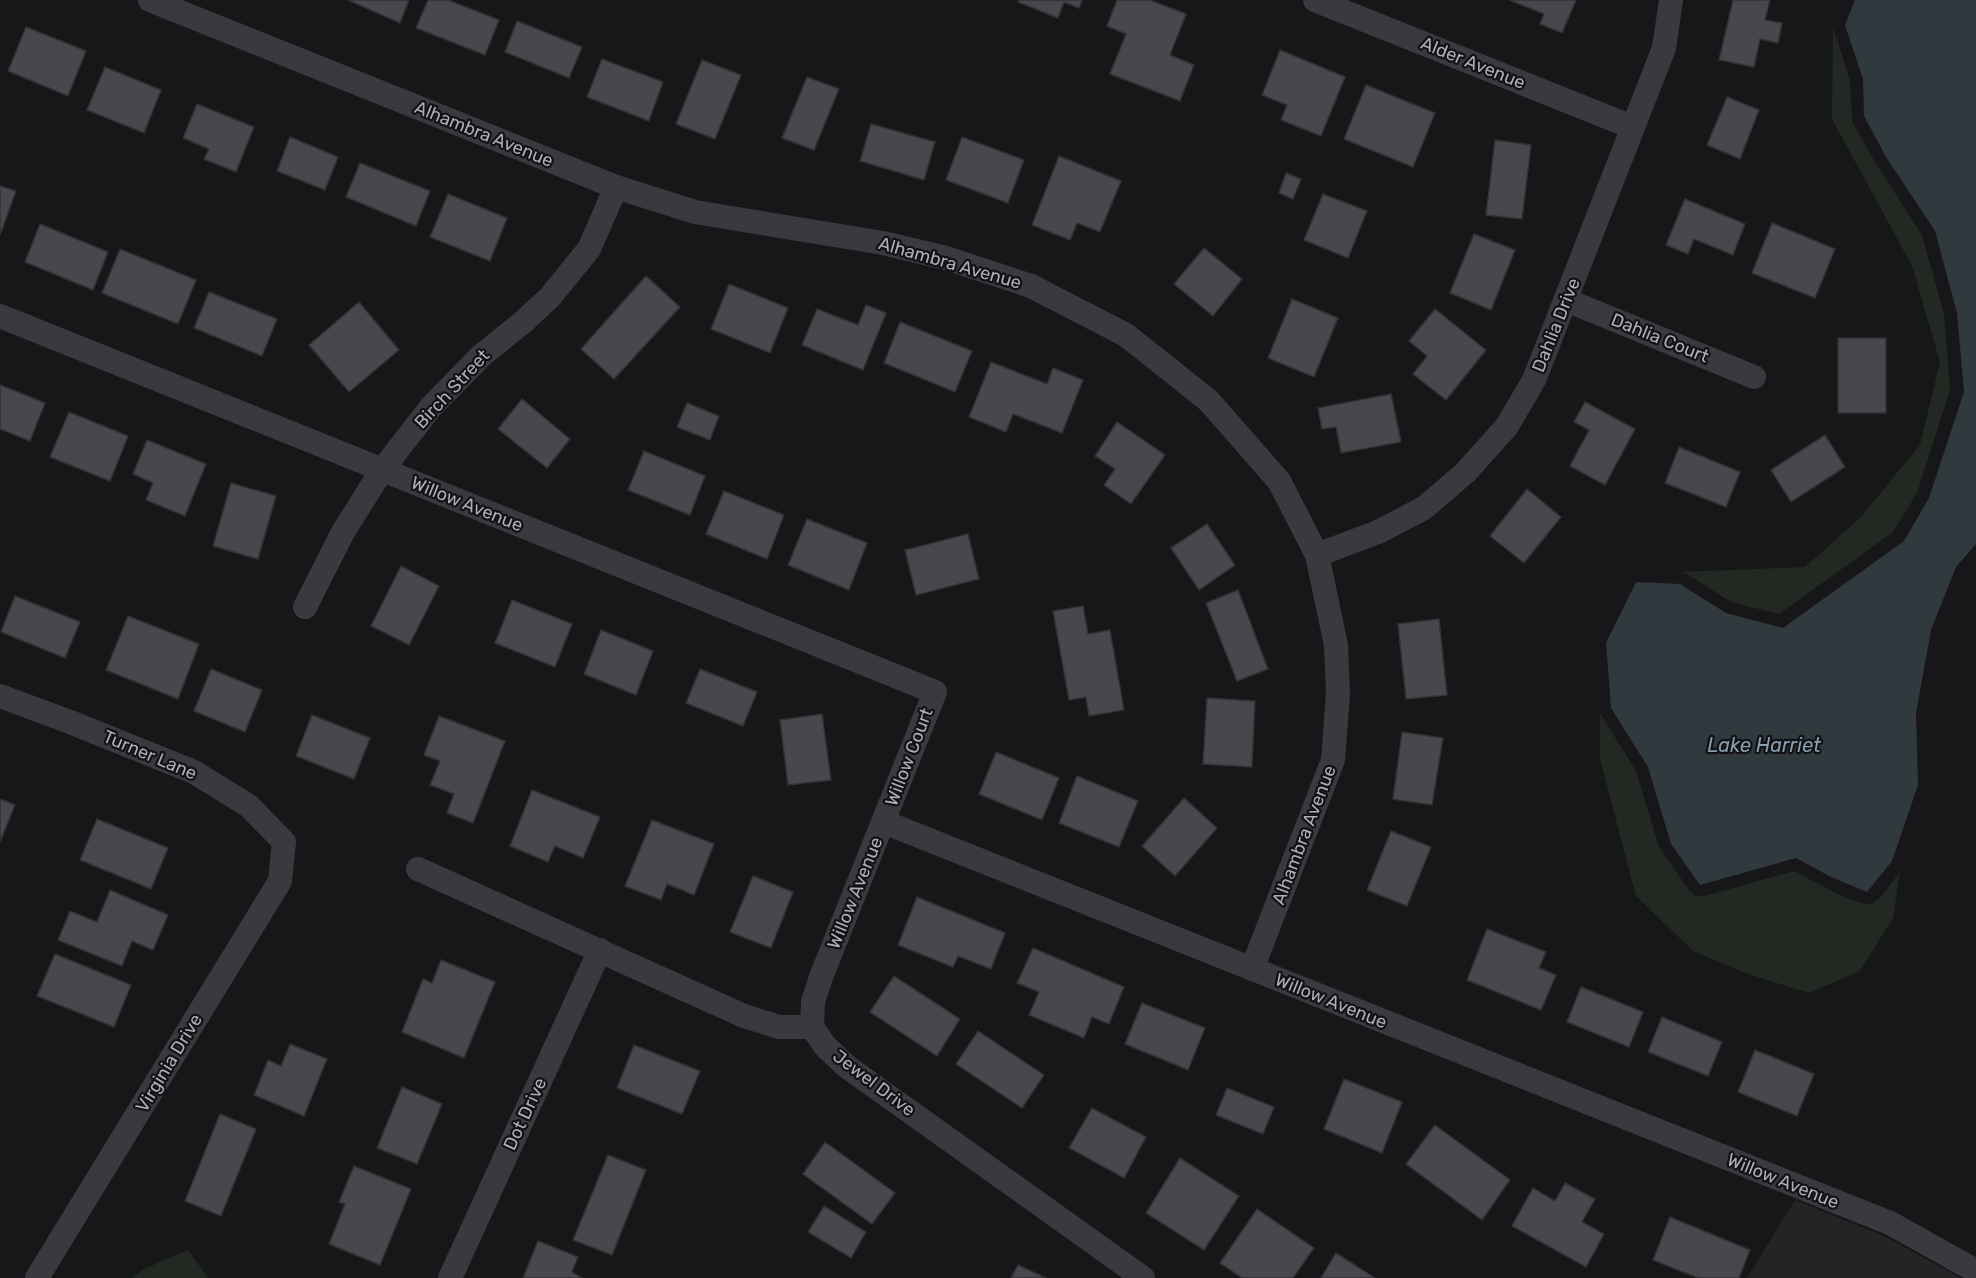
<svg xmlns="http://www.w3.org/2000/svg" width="1976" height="1278" font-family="Rubik,sans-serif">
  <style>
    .built { fill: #232426 }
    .green { fill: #222922 }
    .water { fill: #30393e }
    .building { fill: #46484c; stroke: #323235; stroke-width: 1.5 }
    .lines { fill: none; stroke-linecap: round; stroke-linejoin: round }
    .street { stroke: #393a3e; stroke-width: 24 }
    .labels { text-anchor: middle; stroke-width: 4.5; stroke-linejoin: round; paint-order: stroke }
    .street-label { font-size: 18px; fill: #abafb8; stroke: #121214 }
    .water-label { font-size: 20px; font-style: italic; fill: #859eb0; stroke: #121214 }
  </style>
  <rect width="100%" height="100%" fill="#171719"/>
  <path class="built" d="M1795 1200 1884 1236 1961 1278H1747Z"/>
  <g class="green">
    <path d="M1833 27 1850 80 1852 121 1875 162 1922 235 1944 314 1950 390 1917 493 1893 532 1779 614 1731 602 1687 574 1680 572 1805 567 1860 518 1920 445 1940 362 1912 266 1832 119Z"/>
    <path d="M1600 713 1636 771 1659 847 1689 890 1696 896H1704L1795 871C1809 879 1857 906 1870 904 1880 902 1893 880 1900 872L1893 918 1860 971 1809 993 1745 973 1693 951 1636 896 1600 759Z"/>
    <path d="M188 1250 208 1278H132L144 1269Z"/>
  </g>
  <path class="water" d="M1855 0H1976V544L1956 567 1931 630 1916 713 1918 785 1892 861 1867 892 1831 877 1796 858 1700 885 1671 844 1648 767 1611 708 1606 643 1636 582 1680 584 1726 613 1783 628 1904 541 1929 498 1964 392 1957 313 1935 231 1886 157 1864 116 1863 79 1845 25Z"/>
  <g class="building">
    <path d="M348 0H409L400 23Z"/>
    <path d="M428 0H448L499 20 485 55 416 28Z"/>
    <path d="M1019 0H1082L1079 8 1064 2 1058 18 1018 2Z"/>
    <path d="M1117 0H1150L1186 14 1170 55 1194 65 1180 101 1110 74 1126 34 1107 26Z"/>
    <path d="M1509 0H1576L1562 33 1540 24 1544 14Z"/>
    <path d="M1733 0H1770L1765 20 1782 23 1778 43 1760 39 1754 67 1719 60Z"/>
    <path d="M517 21 582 47 569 78 505 52Z"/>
    <path d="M26 27 86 51 68 96 8 71Z"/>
    <path d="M1280 50 1345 77 1321 136 1281 120 1287 105 1262 95Z"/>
    <path d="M602 59 663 82 649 121 587 97Z"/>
    <path d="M702 60 741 75 715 139 676 124Z"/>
    <path d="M105 67 161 90 144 133 87 110Z"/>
    <path d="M807 77 839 89 814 150 782 138Z"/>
    <path d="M1366 85 1435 113 1413 167 1344 139Z"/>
    <path d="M1727 97 1759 110 1740 159 1707 145Z"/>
    <path d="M197 104 254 127 236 172 204 159 209 149 183 138Z"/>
    <path d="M871 124 935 142 924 180 860 161Z"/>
    <path d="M290 137 338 157 325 190 277 171Z"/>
    <path d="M962 137 1024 160 1008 203 946 180Z"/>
    <path d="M1495 140 1531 145 1522 219 1486 215Z"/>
    <path d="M1059 156 1121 181 1100 232 1077 223 1070 240 1032 225Z"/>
    <path d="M360 163 430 191 416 226 346 197Z"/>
    <path d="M1286 173 1301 179 1293 199 1279 193Z"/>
    <path d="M0 186 16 191 0 235Z"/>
    <path d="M448 194 507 218 490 261 430 237Z"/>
    <path d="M1323 194 1367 211 1348 258 1304 240Z"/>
    <path d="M1685 199 1745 224 1733 255 1694 239 1688 254 1666 245Z"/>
    <path d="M1772 223 1835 249 1815 298 1752 273Z"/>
    <path d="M40 224 108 252 93 290 25 262Z"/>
    <path d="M1474 234 1515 250 1491 310 1450 293Z"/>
    <path d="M1204 248 1242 279 1213 316 1174 284Z"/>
    <path d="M120 249 196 280 178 324 102 293Z"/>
    <path d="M646 276 680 307 614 379 581 349Z"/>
    <path d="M729 284 788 308 770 353 711 329Z"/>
    <path d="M209 292 277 319 262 356 194 328Z"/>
    <path d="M1292 299 1338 318 1314 377 1268 358Z"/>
    <path d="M359 302 399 350 349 392 309 345Z"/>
    <path d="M866 305 886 313 863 370 802 345 817 309 858 325Z"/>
    <path d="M1435 309 1486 350 1446 400 1413 374 1427 356 1409 341Z"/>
    <path d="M900 322 972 351 955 392 884 363Z"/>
    <rect x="1838" y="338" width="48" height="75"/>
    <path d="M991 362 1047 384 1053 368 1083 380 1062 433 1013 414 1006 432 969 417Z"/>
    <path d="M0 385 45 403 30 441 0 429Z"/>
    <path d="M1391 394 1401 442 1341 453 1336 427 1322 429 1318 408Z"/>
    <path d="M522 399 570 439 547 468 498 429Z"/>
    <path d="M1585 402 1635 429 1605 485 1570 466 1589 430 1574 422Z"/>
    <path d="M687 403 719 416 710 440 677 427Z"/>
    <path d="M69 412 128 436 110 481 50 457Z"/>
    <path d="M1117 422 1165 455 1131 504 1104 485 1115 469 1095 456Z"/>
    <path d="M1825 435 1845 467 1791 502 1771 470Z"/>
    <path d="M147 440 206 464 185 516 146 500 153 483 133 474Z"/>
    <path d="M1679 447 1740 472 1726 507 1665 483Z"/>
    <path d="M644 451 705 476 690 515 628 490Z"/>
    <path d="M231 483 276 496 258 559 213 546Z"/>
    <path d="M1527 489 1561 517 1524 563 1490 536Z"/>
    <path d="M724 491 784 515 767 559 706 534Z"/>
    <path d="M807 519 867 543 849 590 788 565Z"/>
    <path d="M1207 524 1235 565 1199 590 1171 548Z"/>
    <path d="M968 534 979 579 916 595 905 550Z"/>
    <path d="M401 566 439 586 409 645 371 626Z"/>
    <path d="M1238 590 1268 669 1237 681 1206 603Z"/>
    <path d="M15 596 80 622 65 658 1 632Z"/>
    <path d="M512 600 572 624 555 667 495 643Z"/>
    <path d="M1083 606 1088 634 1110 630 1124 710 1089 716 1086 697 1069 700 1053 611Z"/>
    <path d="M128 616 199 644 178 699 106 670Z"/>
    <path d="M1439 619 1447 695 1406 699 1398 624Z"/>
    <path d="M601 630 653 651 636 695 584 674Z"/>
    <path d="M211 669 262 690 245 732 194 711Z"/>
    <path d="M700 669 757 692 743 726 686 703Z"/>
    <path d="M1207 698 1255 701 1252 767 1203 764Z"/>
    <path d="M822 714 831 780 788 785 780 720Z"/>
    <path d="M312 715 370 738 354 779 296 756Z"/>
    <path d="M439 716 505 741 473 823 447 813 454 794 430 785 440 761 424 755Z"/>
    <path d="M1402 732 1443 738 1432 805 1393 799Z"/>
    <path d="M996 752 1059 778 1042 820 979 794Z"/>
    <path d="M1077 776 1138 801 1119 847 1059 823Z"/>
    <path d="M532 790 600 817 583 858 555 846 548 862 510 846Z"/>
    <path d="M1184 798 1217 828 1175 876 1142 846Z"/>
    <path d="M0 799 15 805 0 842Z"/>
    <path d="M97 819 168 848 151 889 80 860Z"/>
    <path d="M652 820 714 844 694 895 667 884 661 900 625 886Z"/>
    <path d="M1391 831 1431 847 1407 906 1367 890Z"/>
    <path d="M753 876 793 892 771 948 730 932Z"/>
    <path d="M110 890 168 915 153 950 132 941 122 966 58 940 70 911 97 922Z"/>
    <path d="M917 897 1005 933 991 969 958 956 953 967 898 945Z"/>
    <path d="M1487 929 1546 952 1539 968 1556 975 1541 1010 1467 980Z"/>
    <path d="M1033 948 1124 987 1109 1024 1092 1017 1084 1038 1029 1015 1039 992 1017 983Z"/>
    <path d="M55 954 131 985 114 1027 37 996Z"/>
    <path d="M441 960 495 982 464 1058 402 1032 423 979 432 983Z"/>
    <path d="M894 976 960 1019 937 1056 870 1012Z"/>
    <path d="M1581 987 1643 1012 1629 1047 1567 1022Z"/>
    <path d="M1142 1003 1205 1028 1188 1070 1125 1044Z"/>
    <path d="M1662 1017 1722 1042 1708 1076 1648 1052Z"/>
    <path d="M978 1031 1044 1075 1022 1108 956 1064Z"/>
    <path d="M290 1044 327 1059 304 1116 254 1095 268 1060 281 1066Z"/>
    <path d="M634 1045 700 1071 682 1114 617 1088Z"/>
    <path d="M1755 1050 1814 1074 1797 1116 1738 1092Z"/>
    <path d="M1344 1079 1402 1102 1382 1153 1324 1129Z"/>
    <path d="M402 1087 442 1104 417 1164 377 1148Z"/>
    <path d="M1227 1088 1274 1107 1263 1134 1216 1115Z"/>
    <path d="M1092 1108 1146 1137 1124 1178 1069 1148Z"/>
    <path d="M220 1114 256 1129 221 1216 185 1201Z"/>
    <path d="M1435 1125 1510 1180 1482 1220 1406 1164Z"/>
    <path d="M825 1142 895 1193 872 1224 803 1174Z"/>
    <path d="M608 1155 646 1170 612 1255 573 1240Z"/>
    <path d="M1180 1158 1239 1196 1204 1250 1146 1213Z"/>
    <path d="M354 1166 411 1189 380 1265 329 1244 345 1204 339 1202Z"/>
    <path d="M1565 1183 1595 1199 1582 1222 1604 1234 1586 1267 1512 1226 1533 1188 1555 1201Z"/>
    <path d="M824 1206 866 1232 851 1258 808 1232Z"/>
    <path d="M1257 1209 1314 1248 1293 1278H1242L1220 1263Z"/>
    <path d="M1670 1217 1750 1250 1739 1278H1698L1653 1260Z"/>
    <path d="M538 1241 578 1257 572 1272 582 1278H523Z"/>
    <path d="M1336 1253 1375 1278H1321Z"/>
    <path d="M1018 1265 1046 1278H1011Z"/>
  </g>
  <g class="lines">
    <g class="street">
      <path d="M150 0 616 187 695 212 883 243 946 258 1031 286 1126 335 1209 401 1279 481 1317 555 1336 645 1338 694 1333 760 1252 969"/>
      <path d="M1315 0 1632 127"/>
      <path d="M1566 300 1754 377"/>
      <path d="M0 316 935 692 821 977 813 1002 812 1027"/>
      <path d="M1317 555 1378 532 1424 508 1466 472 1507 426 1534 380 1664 48 1671 0"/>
      <path d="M305 607 343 532 382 470 431 407 482 355 522 323 550 297 589 249 616 187"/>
      <path d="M0 696 70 722 194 772 249 806 284 842 280 881 37 1278"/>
      <path d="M884 822 1890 1223 1976 1271"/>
      <path d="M418 869 744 1016 779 1027H812"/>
      <path d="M812 1027 825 1046 846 1066 1143 1278"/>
      <path d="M450 1278 600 950"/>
    </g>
  </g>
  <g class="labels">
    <g class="street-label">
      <text transform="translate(1473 63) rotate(22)" y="6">Alder Avenue</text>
      <text transform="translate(484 134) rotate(22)" y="6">Alhambra Avenue</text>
      <text transform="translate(950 263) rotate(16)" y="6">Alhambra Avenue</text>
      <text transform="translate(1556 325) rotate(-68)" y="6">Dahlia Drive</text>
      <text transform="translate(1660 338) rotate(22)" y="6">Dahlia Court</text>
      <text transform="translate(452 389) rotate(-47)" y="6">Birch Street</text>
      <text transform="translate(467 504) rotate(22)" y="6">Willow Avenue</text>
      <text transform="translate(150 755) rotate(23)" y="6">Turner Lane</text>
      <text transform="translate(909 757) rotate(-69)" y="6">Willow Court</text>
      <text transform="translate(1304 835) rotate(-69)" y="6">Alhambra Avenue</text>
      <text transform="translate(855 893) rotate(-68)" y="6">Willow Avenue</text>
      <text transform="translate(1331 1001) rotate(22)" y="6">Willow Avenue</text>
      <text transform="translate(169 1063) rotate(-59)" y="6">Virginia Drive</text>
      <text transform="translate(874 1083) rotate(37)" y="6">Jewel Drive</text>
      <text transform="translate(525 1114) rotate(-65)" y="6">Dot Drive</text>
      <text transform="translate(1783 1181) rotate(22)" y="6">Willow Avenue</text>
    </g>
    <g class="water-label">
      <text x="1764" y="752">Lake Harriet</text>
    </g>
  </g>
</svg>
